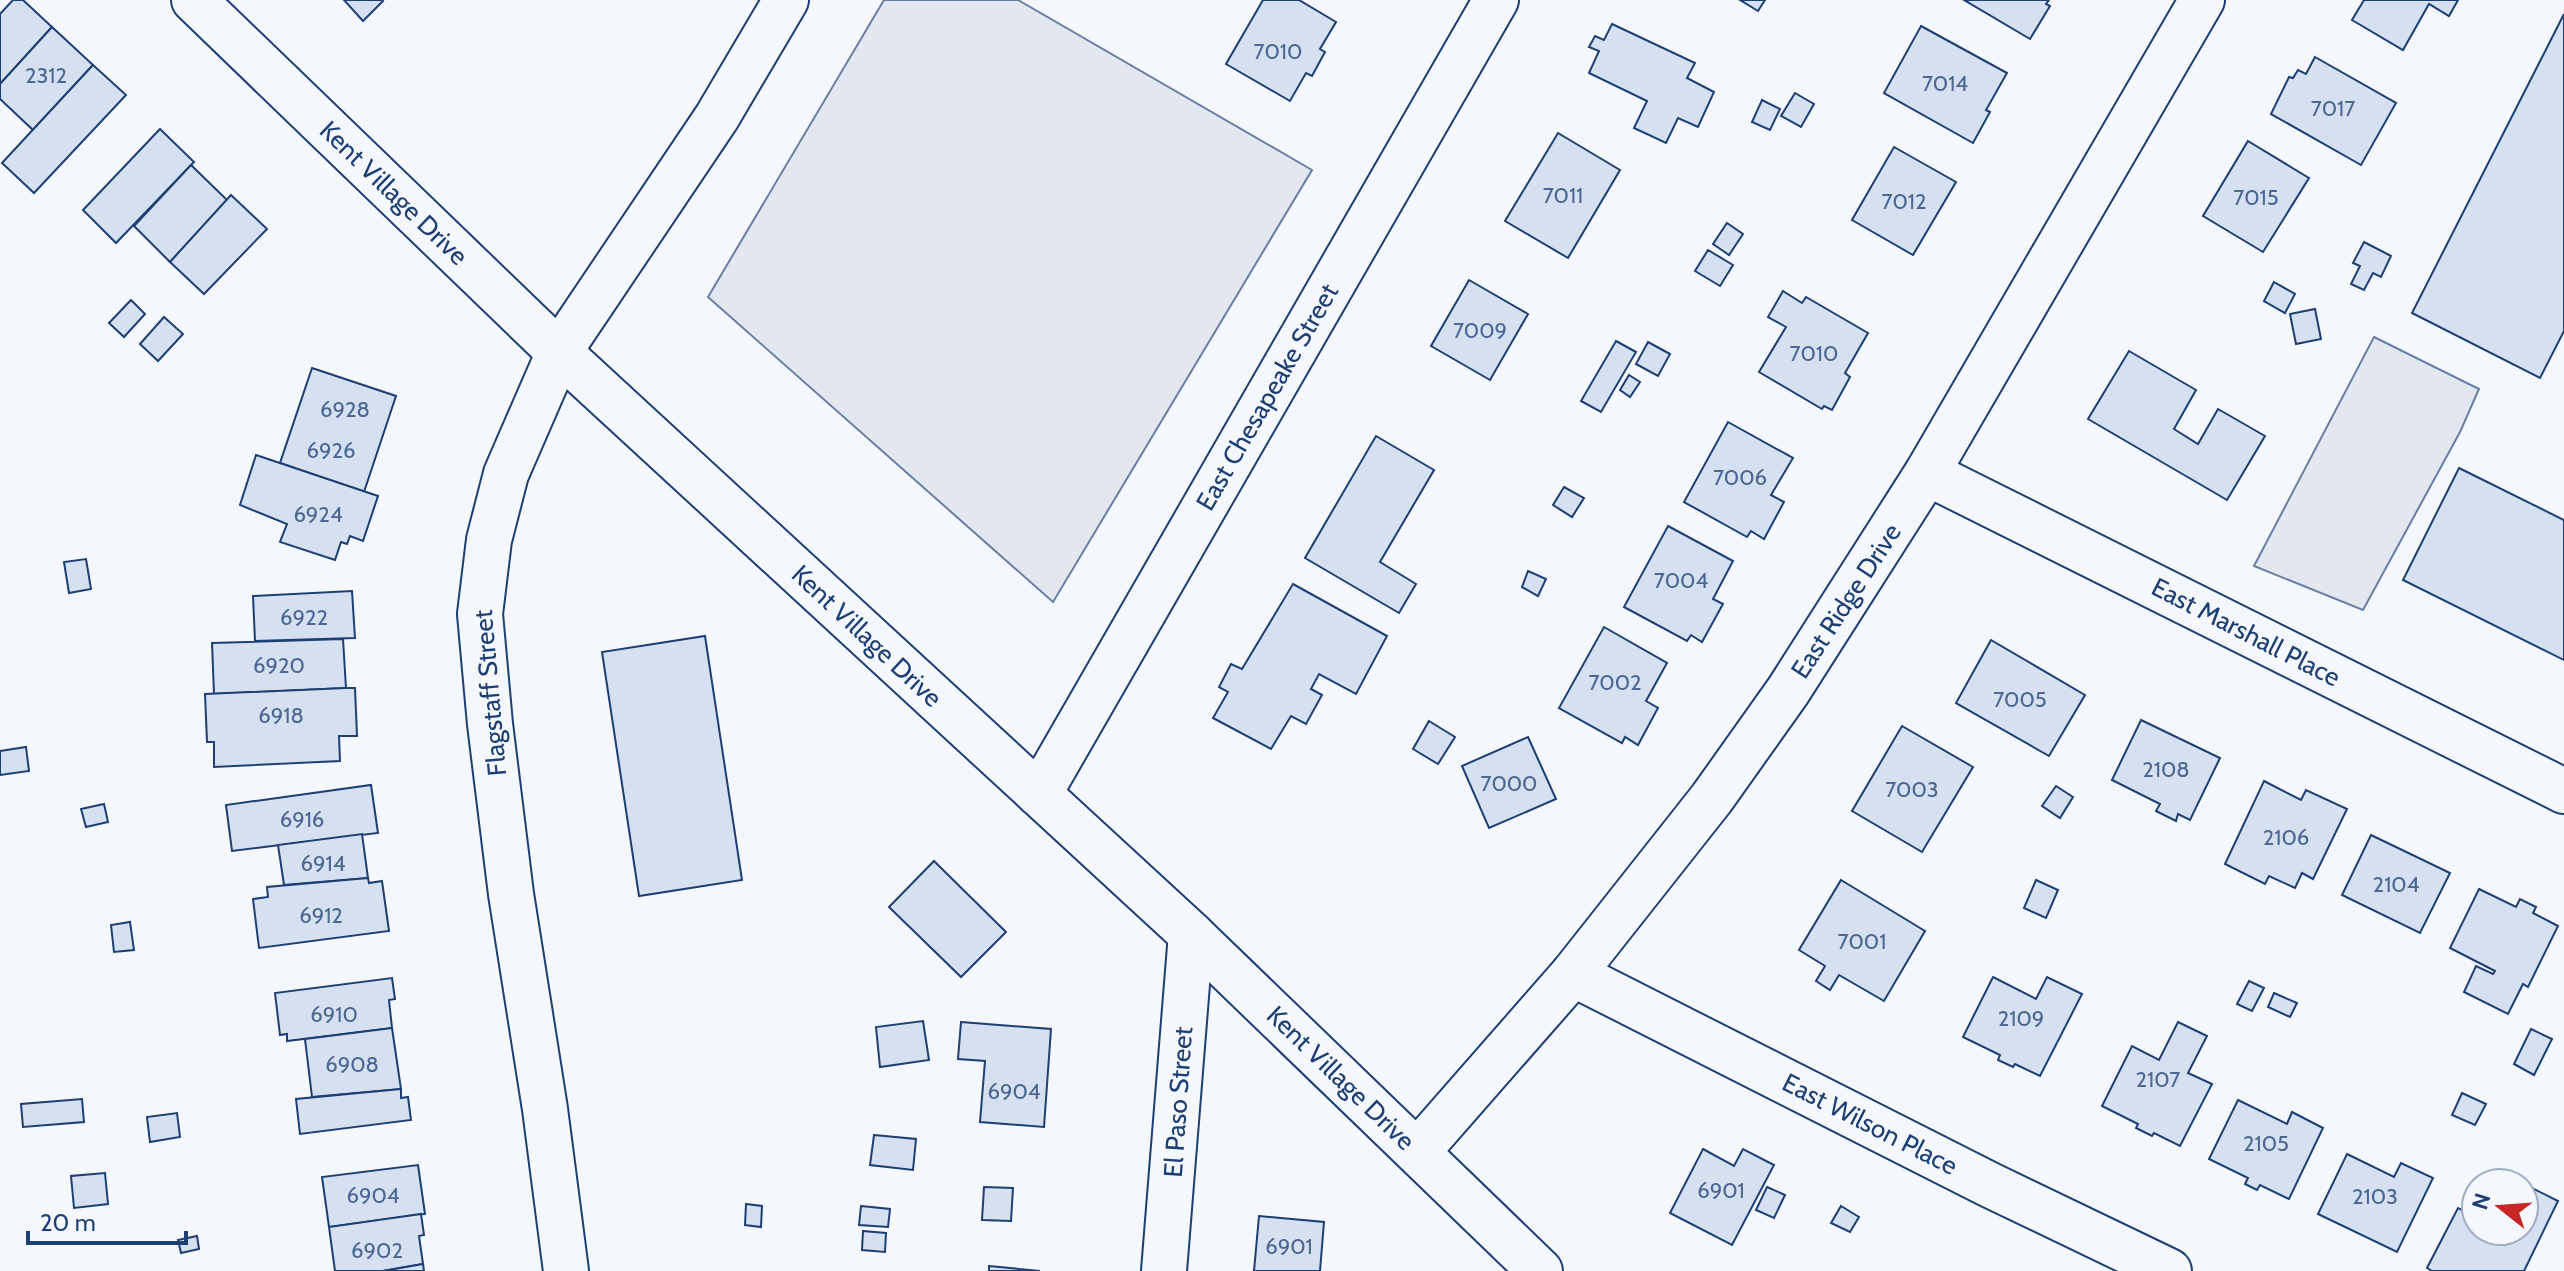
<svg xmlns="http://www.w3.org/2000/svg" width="2564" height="1271" font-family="Cabin,sans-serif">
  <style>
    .parking { fill: #e3e8f0; stroke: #687fa3; stroke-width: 2 }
    .building { fill: #d5e0f0; stroke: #1d3f73; stroke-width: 2 }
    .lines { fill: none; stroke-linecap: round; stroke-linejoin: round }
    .minor-casing { stroke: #1d3f73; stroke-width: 48 }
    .minor { stroke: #f4f7fb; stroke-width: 44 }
    .labels { text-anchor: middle; stroke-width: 6; stroke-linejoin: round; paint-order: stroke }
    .number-label { font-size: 22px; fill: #4b6792 }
    .street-label { font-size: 26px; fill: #1d3f73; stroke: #f4f7fb }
  </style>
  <rect width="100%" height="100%" fill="#f4f7fb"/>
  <g class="parking">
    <path d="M884 0H1018L1312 170 1053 602 708 297Z"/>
    <path d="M2374 337 2479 389 2460 432 2363 610 2254 566Z"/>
  </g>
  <g class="building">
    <path d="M13 0H23L52 27 0 84V14Z"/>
    <path d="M344 0H382L383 1 363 21Z"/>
    <path d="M1263 0H1299L1336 22 1320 49 1325 52 1312 76 1306 73 1290 101 1226 64Z"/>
    <path d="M1740 0H1765L1758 11Z"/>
    <path d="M1964 0H2049L2046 4 2050 6 2030 39Z"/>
    <path d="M2364 0H2458L2449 16 2429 4 2403 50 2352 20Z"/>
    <path d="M2564 14V331L2540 378 2412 313Z"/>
    <path d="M1612 24 1695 63 1687 78 1714 92 1698 127 1678 118 1666 143 1634 128 1647 101 1589 73 1599 51 1589 47 1595 36 1604 40Z"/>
    <path d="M1921 26 2007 73 1986 110 1990 112 1973 143 1884 93Z"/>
    <path d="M52 27 93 65 33 130 0 99V84Z"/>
    <path d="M2315 57 2396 103 2361 165 2271 114 2289 77 2293 78 2298 70 2306 74Z"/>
    <path d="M93 65 126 95 34 193 2 163Z"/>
    <path d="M1795 93 1814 104 1801 127 1781 116Z"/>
    <path d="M1762 100 1780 109 1770 130 1752 122Z"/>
    <path d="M160 129 194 162 116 243 83 210Z"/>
    <path d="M1558 133 1620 170 1568 258 1505 221Z"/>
    <path d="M2248 141 2309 178 2263 252 2203 216Z"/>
    <path d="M1894 147 1956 182 1913 255 1852 220Z"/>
    <path d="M191 165 227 200 170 262 134 226Z"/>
    <path d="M231 195 267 229 204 294 170 262Z"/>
    <path d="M1727 223 1743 234 1729 255 1713 244Z"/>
    <path d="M2364 242 2391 256 2381 277 2373 273 2364 290 2351 284 2360 266 2353 263Z"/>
    <path d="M1708 250 1733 265 1720 286 1695 271Z"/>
    <path d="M1469 280 1528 314 1490 380 1431 346Z"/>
    <path d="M2274 282 2295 294 2285 313 2264 301Z"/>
    <path d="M1783 291 1802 303 1806 297 1868 333 1845 373 1850 377 1832 410 1824 406 1822 409 1759 372 1786 327 1768 317Z"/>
    <path d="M131 300 145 314 124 337 109 323Z"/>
    <path d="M2315 309 2321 339 2296 344 2290 314Z"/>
    <path d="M164 317 183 334 158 361 140 344Z"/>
    <path d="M1616 341 1636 352 1601 412 1581 401Z"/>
    <path d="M1648 342 1670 354 1658 376 1636 364Z"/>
    <path d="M2129 351 2196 390 2174 429 2198 444 2218 409 2265 436 2227 500 2088 419Z"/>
    <path d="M312 368 396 396 364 492 280 463Z"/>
    <path d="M1629 375 1640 382 1630 397 1620 390Z"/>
    <path d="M1728 422 1793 458 1771 495 1784 502 1764 539 1751 531 1747 537 1684 502Z"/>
    <path d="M1376 436 1434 470 1380 562 1416 584 1399 613 1305 558Z"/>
    <path d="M256 455 378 496 363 541 350 536 347 544 341 542 335 560 280 542 287 524 240 505Z"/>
    <path d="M2459 468 2564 520V660L2403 580Z"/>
    <path d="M1564 487 1584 498 1572 517 1553 505Z"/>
    <path d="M1668 526 1733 561 1713 599 1723 604 1702 642 1691 635 1687 641 1624 607Z"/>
    <path d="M86 559 91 589 69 593 64 562Z"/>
    <path d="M1528 571 1546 579 1538 596 1522 587Z"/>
    <path d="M1293 584 1387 636 1356 694 1319 674 1311 689 1322 695 1306 724 1291 716 1271 749 1213 718 1228 692 1219 687 1231 664 1242 669Z"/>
    <path d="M352 591 355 638 255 641 253 596Z"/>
    <path d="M1604 627 1667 663 1646 701 1658 708 1638 745 1625 737 1622 743 1559 708Z"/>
    <path d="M705 636 742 880 639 896 602 652Z"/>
    <path d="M343 639 346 688 214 694 212 643Z"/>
    <path d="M1991 640 2085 695 2049 756 1956 703Z"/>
    <path d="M346 688H355L357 736H339L340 761 214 767V742H207L205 694Z"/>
    <path d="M2141 720 2220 758 2190 820 2178 814 2176 821 2156 811 2160 804 2112 780Z"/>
    <path d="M1429 721 1455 737 1438 764 1413 749Z"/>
    <path d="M1902 726 1973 767 1922 852 1852 811Z"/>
    <path d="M1528 737 1556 799 1489 828 1462 766Z"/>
    <path d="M26 747 29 771 0 775V751Z"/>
    <path d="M2264 781 2301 800 2306 790 2347 809 2313 879 2302 873 2295 888 2269 876 2265 884 2225 864Z"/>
    <path d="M371 785 378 833 232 851 226 805Z"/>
    <path d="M2056 786 2073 797 2060 818 2042 806Z"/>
    <path d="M104 804 108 822 86 827 81 809Z"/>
    <path d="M362 834 368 878 284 885 278 845Z"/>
    <path d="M2371 835 2450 873 2420 933 2342 895Z"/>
    <path d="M934 861 1006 932 961 977 889 907Z"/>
    <path d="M368 878 369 883 382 881 389 931 259 948 253 899 268 897 267 887Z"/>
    <path d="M1841 880 1925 931 1884 1001 1839 975 1830 990 1816 981 1825 966 1799 950Z"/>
    <path d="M2036 880 2058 890 2046 918 2024 908Z"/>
    <path d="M2479 889 2516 907 2520 899 2536 907 2533 913 2558 926 2528 987 2523 984 2508 1014 2464 992 2476 966 2493 974 2495 971 2450 948Z"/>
    <path d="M130 922 134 950 114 952 111 925Z"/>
    <path d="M1993 977 2036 999 2047 977 2082 994 2040 1076 2015 1064 2013 1067 1998 1060 2000 1055 1963 1037Z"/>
    <path d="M392 978 395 999 389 1000 392 1028 287 1041V1034L280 1035 275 993Z"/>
    <path d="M2249 981 2264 988 2252 1011 2237 1004Z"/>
    <path d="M2274 993 2297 1003 2290 1017 2268 1007Z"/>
    <path d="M923 1021 929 1060 880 1067 876 1027Z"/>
    <path d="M961 1022 1051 1029 1044 1127 980 1122 985 1061 958 1059Z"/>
    <path d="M2178 1022 2207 1036 2188 1073 2212 1084 2180 1146 2154 1133 2152 1136 2136 1128 2138 1124 2102 1106 2132 1046 2159 1060Z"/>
    <path d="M392 1028 401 1089 312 1097 305 1039Z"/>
    <path d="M2531 1029 2552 1039 2534 1075 2514 1064Z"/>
    <path d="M401 1089V1098L408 1097 411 1120 300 1134 296 1099Z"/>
    <path d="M2462 1093 2486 1104 2475 1125 2452 1115Z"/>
    <path d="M82 1099 84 1122 23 1127 21 1104Z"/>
    <path d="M2238 1100 2287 1124 2292 1112 2323 1128 2289 1199 2260 1185 2257 1190 2245 1184 2248 1178 2209 1159Z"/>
    <path d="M177 1113 180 1137 150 1142 147 1117Z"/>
    <path d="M874 1135 916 1139 913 1170 870 1165Z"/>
    <path d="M1703 1149 1734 1166 1743 1149 1774 1165 1732 1245 1670 1213Z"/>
    <path d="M2347 1154 2394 1177 2401 1163 2433 1178 2397 1252 2318 1214Z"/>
    <path d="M418 1165 425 1214 329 1227 322 1177Z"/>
    <path d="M105 1173 108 1204 74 1208 71 1176Z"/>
    <path d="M2524 1184 2558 1201 2524 1271H2432L2427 1268 2458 1208 2476 1217V1231H2524Z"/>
    <path d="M984 1187 1013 1188 1011 1221 982 1220Z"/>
    <path d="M1767 1187 1785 1195 1774 1218 1756 1210Z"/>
    <path d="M746 1204 762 1206 761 1227 745 1225Z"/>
    <path d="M861 1206 890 1209 888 1227 859 1225Z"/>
    <path d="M1841 1206 1859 1217 1850 1232 1831 1223Z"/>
    <path d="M421 1214 424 1235 419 1236 423 1264 383 1271H335L329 1227Z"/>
    <path d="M1259 1216 1324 1222 1320 1271H1254Z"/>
    <path d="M863 1231 886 1233 885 1252 862 1250Z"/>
    <path d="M197 1236 199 1249 181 1253 178 1240Z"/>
    <path d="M423 1264 424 1271H383Z"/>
    <path d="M989 1266 1040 1271H989Z"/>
  </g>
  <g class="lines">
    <defs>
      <g id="minor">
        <path d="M194 0 559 352 1191 934 1540 1271"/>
        <path d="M1927 473 2564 791"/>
        <path d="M1039 794 1496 0"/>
        <path d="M1573 974 1990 1185 2169 1271"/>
        <path d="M1418 1151 1573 974 1712 798 1788 691 1927 473 2202 0"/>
        <path d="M566 1271 545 1109 511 894 490 724 480 614 489 540 506 474 559 352 717 117 786 0"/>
        <path d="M1164 1271 1191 934"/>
      </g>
    </defs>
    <use href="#minor" class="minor-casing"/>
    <use href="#minor" class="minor"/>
  </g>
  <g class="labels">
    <g class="number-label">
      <text x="1278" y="59">7010</text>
      <text x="46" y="83">2312</text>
      <text x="1945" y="91">7014</text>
      <text x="2333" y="116">7017</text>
      <text x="1563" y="203">7011</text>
      <text x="2256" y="205">7015</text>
      <text x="1904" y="209">7012</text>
      <text x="1480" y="338">7009</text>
      <text x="1814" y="361">7010</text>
      <text x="345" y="417">6928</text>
      <text x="331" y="458">6926</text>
      <text x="1740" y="485">7006</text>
      <text x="318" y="522">6924</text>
      <text x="1681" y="588">7004</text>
      <text x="304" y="625">6922</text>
      <text x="279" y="673">6920</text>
      <text x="1615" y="690">7002</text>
      <text x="2020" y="707">7005</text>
      <text x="281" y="723">6918</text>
      <text x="2166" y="777">2108</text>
      <text x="1509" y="791">7000</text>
      <text x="1912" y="797">7003</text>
      <text x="302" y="827">6916</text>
      <text x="2286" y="845">2106</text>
      <text x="323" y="871">6914</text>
      <text x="2396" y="892">2104</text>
      <text x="321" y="923">6912</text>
      <text x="1862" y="949">7001</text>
      <text x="334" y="1022">6910</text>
      <text x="2021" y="1026">2109</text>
      <text x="352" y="1072">6908</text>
      <text x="2158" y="1087">2107</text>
      <text x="1014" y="1099">6904</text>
      <text x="2266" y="1151">2105</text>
      <text x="1721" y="1198">6901</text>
      <text x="373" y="1203">6904</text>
      <text x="2375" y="1204">2103</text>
      <text x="1289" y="1254">6901</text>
      <text x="377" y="1258">6902</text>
    </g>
    <g class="street-label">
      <text transform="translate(394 193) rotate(44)" y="9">Kent Village Drive</text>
      <text transform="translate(1267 397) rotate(-60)" y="9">East Chesapeake Street</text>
      <text transform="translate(1846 601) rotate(-57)" y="9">East Ridge Drive</text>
      <text transform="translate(2246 632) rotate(27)" y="9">East Marshall Place</text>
      <text transform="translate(867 636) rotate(43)" y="9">Kent Village Drive</text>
      <text transform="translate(490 693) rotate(-95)" y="9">Flagstaff Street</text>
      <text transform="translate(1341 1078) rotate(44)" y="9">Kent Village Drive</text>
      <text transform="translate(1178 1102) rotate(-86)" y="9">El Paso Street</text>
      <text transform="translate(1870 1124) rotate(27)" y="9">East Wilson Place</text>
    </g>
  </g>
  <g transform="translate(2500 1207) rotate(287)"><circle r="38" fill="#f4f7fb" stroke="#9eadc5" stroke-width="2"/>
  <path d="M0-6L14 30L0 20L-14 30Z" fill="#c62828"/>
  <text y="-12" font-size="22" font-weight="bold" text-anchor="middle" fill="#1d3f73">N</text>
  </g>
  <path d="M28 1231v12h158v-12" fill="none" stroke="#1d3f73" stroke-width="4"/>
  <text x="40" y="1231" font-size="24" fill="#1d3f73" stroke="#f4f7fb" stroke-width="6" paint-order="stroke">20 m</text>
</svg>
